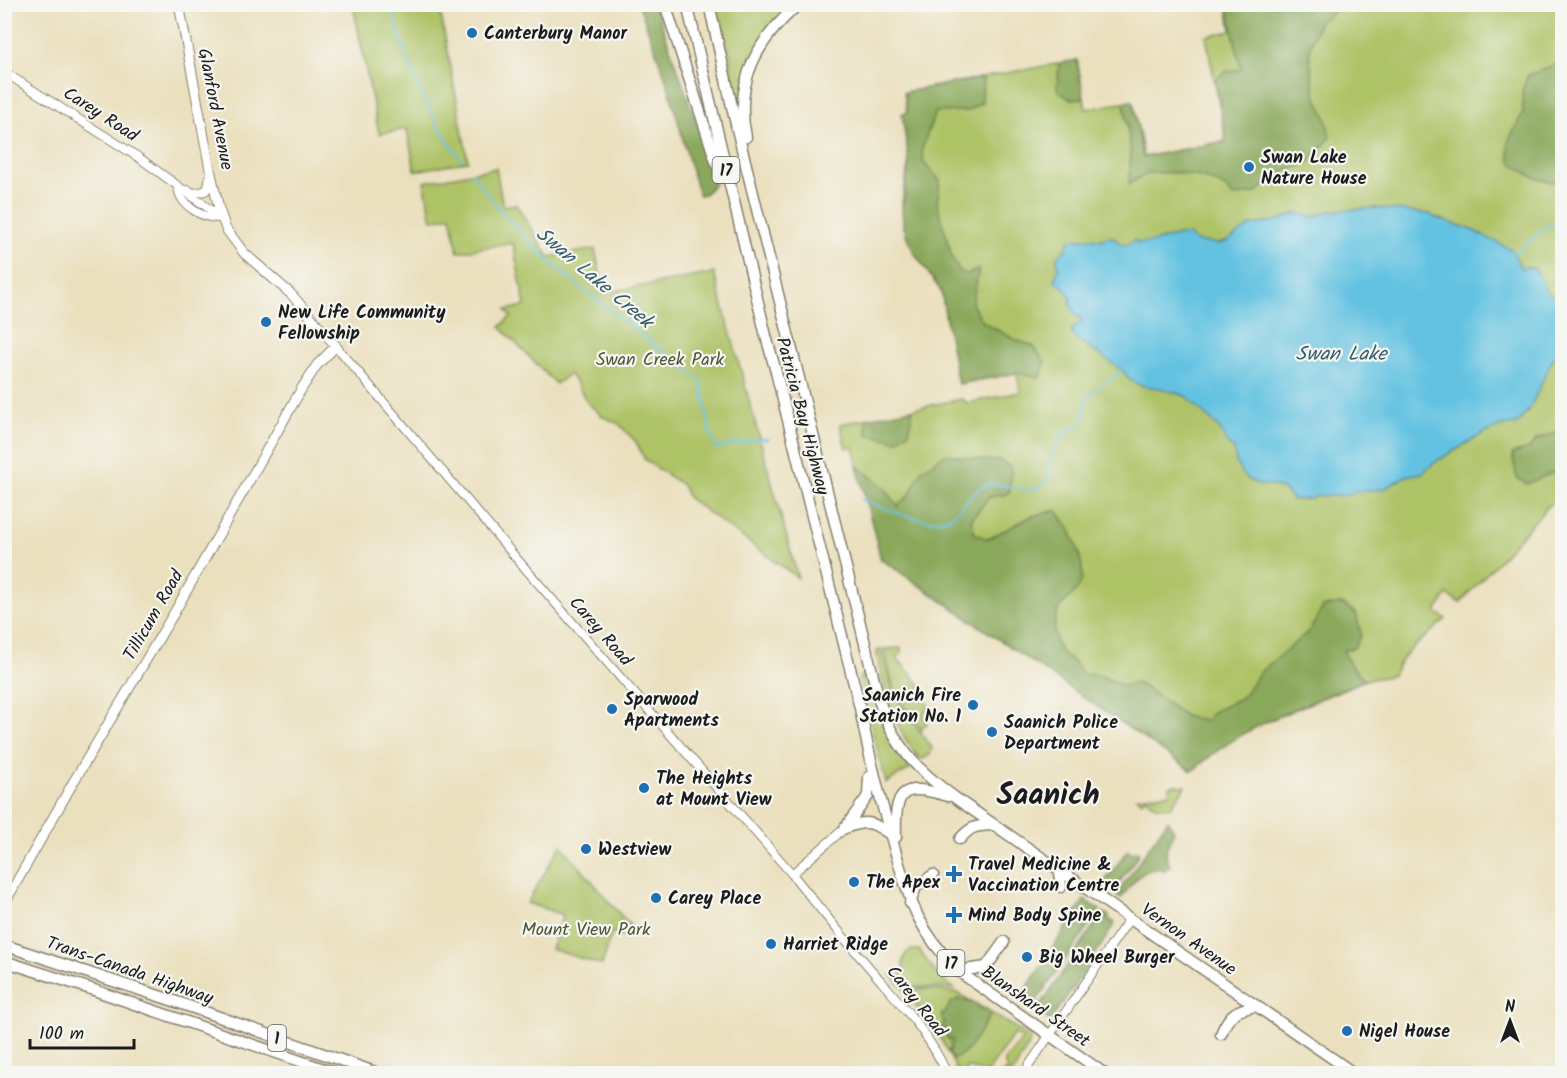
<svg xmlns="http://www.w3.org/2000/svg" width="1567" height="1078" font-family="Kalam,sans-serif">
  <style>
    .green { fill: #aec266; stroke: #656f41; stroke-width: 1.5 }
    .forest { fill: #8aa85b; stroke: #53623c; stroke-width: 1.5 }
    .water { fill: #63c2e1; stroke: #406f7e; stroke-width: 1.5 }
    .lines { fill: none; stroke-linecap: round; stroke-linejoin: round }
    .stream { stroke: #63c2e1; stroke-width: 2 }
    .minor-casing { stroke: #847e6d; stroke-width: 10 }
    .major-casing { stroke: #847e6d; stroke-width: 11 }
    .highway-casing { stroke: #847e6d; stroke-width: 13 }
    .minor { stroke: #fff; stroke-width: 8 }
    .major { stroke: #fff; stroke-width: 9 }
    .highway { stroke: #fff; stroke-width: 10 }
    .poi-dot { fill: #1f6fb2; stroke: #f6f6f2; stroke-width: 2 }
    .labels { text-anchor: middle; stroke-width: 4.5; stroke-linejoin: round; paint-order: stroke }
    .shield { fill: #f6f6f2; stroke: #5d5d5c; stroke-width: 1.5 }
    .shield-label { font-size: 16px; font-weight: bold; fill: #1c1c1c }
    .poi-label { font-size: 18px; font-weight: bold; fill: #1c1c1c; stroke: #f6f6f2; text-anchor: start }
    .street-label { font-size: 18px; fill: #1c1c1c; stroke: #f6f6f2 }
    .park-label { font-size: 18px; fill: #4f5636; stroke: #f6f6f2 }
    .water-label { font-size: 20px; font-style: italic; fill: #385e6b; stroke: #f6f6f2 }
    .town-label { font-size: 30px; font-weight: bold; fill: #1c1c1c; stroke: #f6f6f2 }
  </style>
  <rect width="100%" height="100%" fill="#f6f6f2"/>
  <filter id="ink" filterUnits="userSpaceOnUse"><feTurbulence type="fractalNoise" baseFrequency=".0167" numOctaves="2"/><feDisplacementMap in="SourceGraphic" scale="12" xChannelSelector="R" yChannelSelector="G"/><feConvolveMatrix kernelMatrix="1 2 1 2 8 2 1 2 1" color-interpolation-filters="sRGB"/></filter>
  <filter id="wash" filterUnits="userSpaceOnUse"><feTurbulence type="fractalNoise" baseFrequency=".008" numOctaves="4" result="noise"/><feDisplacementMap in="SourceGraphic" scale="24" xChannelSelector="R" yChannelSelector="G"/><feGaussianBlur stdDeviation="1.35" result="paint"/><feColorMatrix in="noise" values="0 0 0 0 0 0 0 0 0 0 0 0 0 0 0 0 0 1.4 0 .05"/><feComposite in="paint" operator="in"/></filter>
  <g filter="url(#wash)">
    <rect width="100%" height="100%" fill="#ebe0be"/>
    <g class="green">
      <path d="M353 5H439L468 161 415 171 407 129 379 134Z"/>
      <path d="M715 5H796L771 28 739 106 731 75 730 54Z"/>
      <path d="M1227 5H1562V491L1460 603 1447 595 1436 612 1446 619 1407 653 1391 676 1365 680 1259 725 1224 745 1192 771 881 559 853 447 846 448 840 424 961 399 968 403 1020 392 1017 373 958 384 941 291 913 250 903 224 902 203 909 159 902 114 907 112 904 92 1077 60 1086 109 1133 101 1144 157 1226 141 1206 36 1231 31Z"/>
      <path d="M496 168 503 206 516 204 549 257 595 249 604 293 714 273 798 578 688 498 682 485 645 460 636 442 619 424 602 416 587 402 575 381 569 374 556 384 500 327 511 316 506 310 525 306 513 243 458 252 451 216 432 220 424 182Z"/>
      <path d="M901 648 902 653 897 658 922 687 919 690 930 708 923 714 927 724 922 726V730L897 696 893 687 884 649Z"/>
      <path d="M881 649 894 695 932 748 930 755 923 759H920C894 730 885 694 877 657V651Z"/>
      <path d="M864 674 868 676C877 710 886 743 911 768L886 783 859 678Z"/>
      <path d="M1175 785 1186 786 1170 808 1155 806 1146 797 1142 801 1137 797 1170 793 1169 787Z"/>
      <path d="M561 845 631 927 628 938 612 932 602 965 551 949 563 915 527 903Z"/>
      <path d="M910 950H919L936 973 954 989 900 986 891 975 904 973C903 963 901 957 910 950Z"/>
      <path d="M903 989H927L958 993 1032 1038 1013 1073H1002L1007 1070 1004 1061 1006 1058 1023 1039 1014 1034 987 1073 966 1067 967 1073H958L941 1039Z"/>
    </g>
    <g class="forest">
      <path d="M639 5H655C675 64 699 123 714 184L705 194 699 195 696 186 668 85Z"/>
      <path d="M1227 5H1340L1339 8 1321 21 1315 32 1309 53 1315 94 1326 117 1330 138 1308 163 1276 175 1256 193 1233 197C1221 176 1167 168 1145 175 1140 177 1134 181 1129 184L1131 153 1124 102 1133 101 1143 157 1226 141 1215 79 1225 72 1241 69Z"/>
      <path d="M1077 60 1084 98 1069 99 1057 89 1059 63Z"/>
      <path d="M1562 62V182C1541 183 1526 175 1510 161L1508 142 1523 112 1522 91 1528 75Z"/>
      <path d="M983 78 982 102 968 111 935 112 922 149 924 163 940 181 937 203 952 257 960 272 968 274 979 269 972 304 983 322 1014 339 1033 346 1045 362 1041 378 1017 373 958 384 941 291 915 254 908 240 903 224 902 209 909 163 902 114 907 112 904 92Z"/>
      <path d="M913 409 909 432 896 441 867 434 866 418Z"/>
      <path d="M1562 428V474L1554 472 1527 484 1517 478 1512 454 1529 449 1537 439 1553 434Z"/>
      <path d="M945 454 981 460 1002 461 1011 468 1010 491 1005 495 989 497 971 520 975 534 988 539 1032 516 1056 510C1070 526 1084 556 1082 578 1080 592 1068 597 1060 607 1052 619 1053 639 1060 651 1063 655 1067 657 1071 660 1076 663 1079 669 1083 674L1102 676 1122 686 1136 683 1144 687 1187 717 1207 720 1212 712 1239 699 1244 695 1259 673 1310 630 1323 607 1342 604 1356 613 1361 635 1354 648 1343 650 1350 664 1365 680C1305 705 1241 726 1192 771L881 559 857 466 884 487 898 506 909 495 922 470Z"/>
      <path d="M1168 820 1174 831C1169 846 1162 849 1170 866L1165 870C1143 864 1133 883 1121 898L1116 895Z"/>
      <path d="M1128 850 1131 853 1138 851 1139 854 1112 893 1097 884H1103Z"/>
      <path d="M1084 900 1100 910 1035 1003 1040 1006 1103 912 1109 916 1107 918 1115 923 1089 965 1050 1021 1019 1000Z"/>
      <path d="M959 999 977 1004 980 1008 987 1009 991 1014 967 1051 953 1060 948 1051 951 1049 950 1044 953 1042V1040L948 1039 944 1034 946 1031 942 1027 944 1022 941 1015 946 1012 950 1003Z"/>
    </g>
    <path class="water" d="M1377 208 1430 214 1434 217 1472 230 1511 249C1516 255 1516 262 1522 268 1538 264 1539 276 1544 287 1548 294 1556 299 1562 303V345L1551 362 1530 408 1517 424 1501 426 1481 435 1435 462 1422 473 1406 476 1384 489 1359 491 1348 495 1315 496 1311 499 1293 500 1283 489 1269 485H1260L1249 480 1241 472 1236 462 1234 450 1226 441 1219 428 1186 396 1160 388 1143 386 1131 381 1122 370 1074 337 1071 330 1082 321 1080 317H1077L1070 304 1071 298 1060 283H1057L1055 280 1058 269 1057 257 1066 249 1070 240 1092 238 1100 240 1110 236C1116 239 1120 245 1127 245L1134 240 1138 243 1154 242 1179 235H1188L1195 241 1218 244 1228 241 1250 226 1280 220 1296 213 1312 217 1331 211Z"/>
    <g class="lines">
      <g class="stream">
        <path d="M391 4C405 60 427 116 462 160"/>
        <path d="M4 10 17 4"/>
        <path d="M471 172 504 215 551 263 572 281 701 381 710 432 716 448 758 439H769"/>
        <path d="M1514 253C1534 242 1538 228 1562 219"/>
        <path d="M861 499C884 508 926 528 950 517 965 509 973 485 993 484 1007 484 1029 496 1042 485 1051 477 1048 465 1051 455 1054 446 1062 434 1070 429 1074 427 1079 426 1082 422 1086 417 1083 405 1088 396L1122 370"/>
      </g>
    </g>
  </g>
  <g filter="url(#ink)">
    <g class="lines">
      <defs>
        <g id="minor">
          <path d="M4 72 138 157 222 218"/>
          <path d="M178 187C180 206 203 219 221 218"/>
          <path d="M188 190 194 193 205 191 208 187 210 175"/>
          <path d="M336 346 517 559 792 874C817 905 842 936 868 966 897 1000 929 1032 947 1074"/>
          <path d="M792 874 845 828"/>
          <path d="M1023 1074 1130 918"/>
        </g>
        <path id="major" d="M4 904 74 781 174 613 302 388 317 365 336 346 291 294 244 253 226 229 219 209 210 169 179 4"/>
        <g id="highway">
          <path d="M665 4 721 177"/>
          <path d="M687 4 766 336 776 372 860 708C868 751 878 792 890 833 908 893 912 924 958 971L1105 1074"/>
          <path d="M709 4 737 129 878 696C892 747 919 772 961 802L1355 1074"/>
          <path d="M746 137C734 81 757 40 799 4"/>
          <path d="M845 828 868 796 869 777"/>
          <path d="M845 828C867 820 872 821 891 835"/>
          <path d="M896 837C894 790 902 782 948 796"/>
          <path d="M960 839C972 825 977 826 994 825"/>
          <path d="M1060 871 1061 887"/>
          <path d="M910 903 916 887 933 875"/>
          <path d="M4 945 174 1001 380 1074"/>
          <path d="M4 961 88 988 338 1074"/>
          <path d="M958 971 986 967 1004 942"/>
          <path d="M1221 1034C1229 1014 1236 1009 1257 1006"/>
        </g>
      </defs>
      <use href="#minor" class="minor-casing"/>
      <use href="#major" class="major-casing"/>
      <use href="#highway" class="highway-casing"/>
      <use href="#minor" class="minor"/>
      <use href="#major" class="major"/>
      <use href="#highway" class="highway"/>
    </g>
  </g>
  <g class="poi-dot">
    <circle cx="472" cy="33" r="6"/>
    <circle cx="1249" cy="167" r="6"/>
    <circle cx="266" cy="322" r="6"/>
    <circle cx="973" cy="705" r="6"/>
    <circle cx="612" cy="709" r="6"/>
    <circle cx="992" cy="732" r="6"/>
    <circle cx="644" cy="788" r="6"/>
    <circle cx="586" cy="849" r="6"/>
    <path d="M951 865h6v6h6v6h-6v6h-6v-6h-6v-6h6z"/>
    <circle cx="854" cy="882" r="6"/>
    <circle cx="656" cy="898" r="6"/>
    <path d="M951 906h6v6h6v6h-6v6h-6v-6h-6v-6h6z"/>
    <circle cx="771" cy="944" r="6"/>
    <circle cx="1027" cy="957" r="6"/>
    <circle cx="1347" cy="1031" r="6"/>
  </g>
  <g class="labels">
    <g class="shield">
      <rect x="712.5" y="157" width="27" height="26" rx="4.5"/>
      <rect x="937.5" y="950" width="27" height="26" rx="4.5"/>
      <rect x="268" y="1025" width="18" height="26" rx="4.5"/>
    </g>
    <g class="shield-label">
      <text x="726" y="176">17</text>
      <text x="951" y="969">17</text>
      <text x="277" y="1044">1</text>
    </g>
    <g class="poi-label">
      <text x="484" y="39">Canterbury Manor</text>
      <text x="1261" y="163">Swan Lake<tspan x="1261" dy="21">Nature House</tspan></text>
      <text x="278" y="318">New Life Community<tspan x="278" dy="21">Fellowship</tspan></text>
      <text x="961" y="701" text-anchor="end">Saanich Fire<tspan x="961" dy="21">Station No. 1</tspan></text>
      <text x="624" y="705">Sparwood<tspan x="624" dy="21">Apartments</tspan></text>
      <text x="1004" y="728">Saanich Police<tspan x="1004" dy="21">Department</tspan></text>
      <text x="656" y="784">The Heights<tspan x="656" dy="21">at Mount View</tspan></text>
      <text x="598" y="855">Westview</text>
      <text x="968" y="870">Travel Medicine &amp;<tspan x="968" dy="21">Vaccination Centre</tspan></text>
      <text x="866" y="888">The Apex</text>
      <text x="668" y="904">Carey Place</text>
      <text x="968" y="921">Mind Body Spine</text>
      <text x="783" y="950">Harriet Ridge</text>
      <text x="1039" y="963">Big Wheel Burger</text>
      <text x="1359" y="1037">Nigel House</text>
    </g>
    <g class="street-label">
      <text transform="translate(216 109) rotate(79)" y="6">Glanford Avenue</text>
      <text transform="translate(101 114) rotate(33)" y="6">Carey Road</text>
      <text transform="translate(803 416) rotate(75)" y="6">Patricia Bay Highway</text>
      <text transform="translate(153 615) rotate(-60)" y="6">Tillicum Road</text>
      <text transform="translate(601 631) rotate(49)" y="6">Carey Road</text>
      <text transform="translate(1189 939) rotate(35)" y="6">Vernon Avenue</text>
      <text transform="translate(130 970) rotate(19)" y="6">Trans-Canada Highway</text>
      <text transform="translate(917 1001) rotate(52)" y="6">Carey Road</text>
      <text transform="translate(1036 1006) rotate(35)" y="6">Blanshard Street</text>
    </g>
    <g class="park-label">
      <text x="660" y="365">Swan Creek Park</text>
      <text x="586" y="935">Mount View Park</text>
    </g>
    <g class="water-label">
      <text transform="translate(595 277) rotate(40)" y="7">Swan Lake Creek</text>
      <text x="1341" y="360">Swan Lake</text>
    </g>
    <g class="town-label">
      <text x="1048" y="804">Saanich</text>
    </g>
  </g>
  <rect width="1567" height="1078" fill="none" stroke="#f6f6f2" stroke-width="24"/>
  <g transform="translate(1510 1021)" stroke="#f6f6f2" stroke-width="4.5" paint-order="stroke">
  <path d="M0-4.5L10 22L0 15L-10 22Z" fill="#1c1c1c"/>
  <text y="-9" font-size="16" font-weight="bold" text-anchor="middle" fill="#1c1c1c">N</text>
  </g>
  <path d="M30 1039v9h104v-9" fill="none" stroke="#1c1c1c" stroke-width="3"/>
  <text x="39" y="1039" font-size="18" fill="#1c1c1c" stroke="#f6f6f2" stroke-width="4.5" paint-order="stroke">100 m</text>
</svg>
